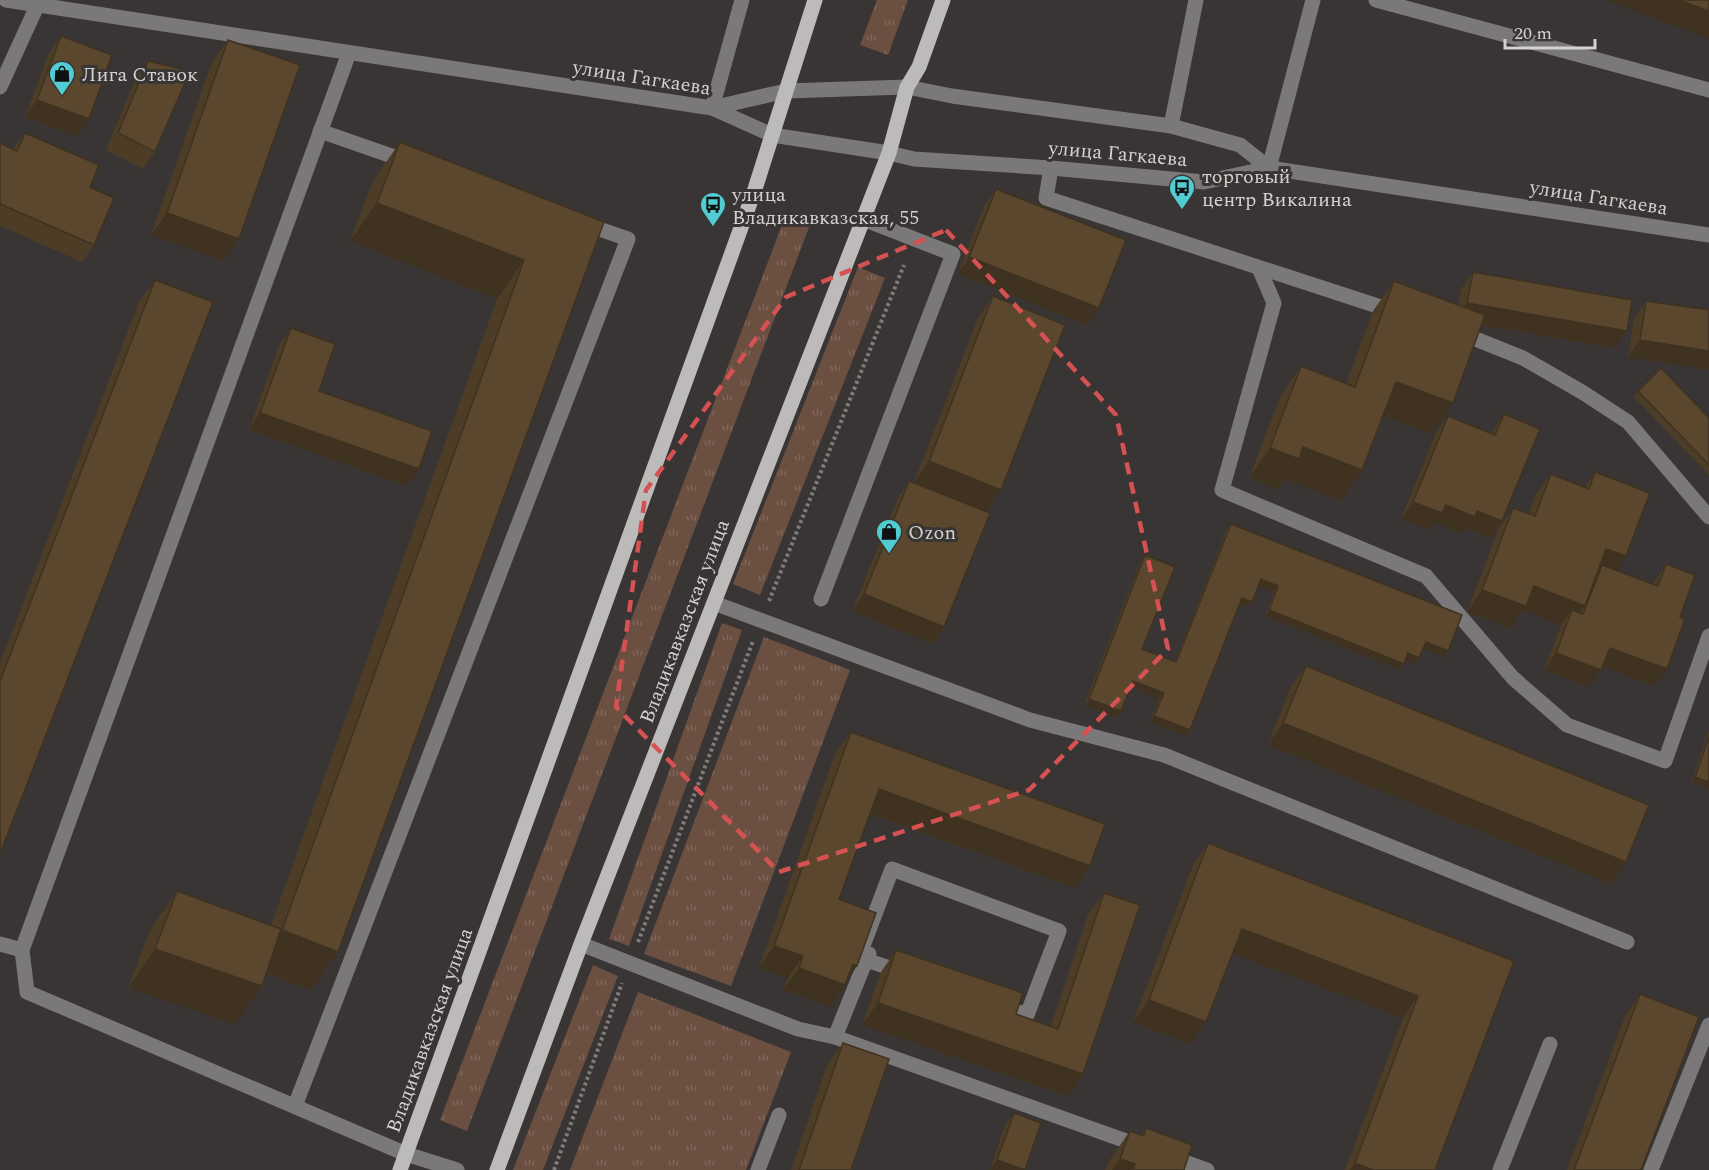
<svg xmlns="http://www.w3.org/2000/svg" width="1709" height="1170" font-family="Spectral,serif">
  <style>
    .grass { fill: url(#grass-tufts) }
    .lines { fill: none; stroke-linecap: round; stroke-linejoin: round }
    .path { stroke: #7f7c7b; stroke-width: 4; stroke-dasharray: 3 3; stroke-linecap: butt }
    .minor { stroke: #7a7878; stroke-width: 15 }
    .major { stroke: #bdbaba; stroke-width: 15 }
    .wall { fill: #4d3d27 }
    .shaded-wall { fill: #3f3220 }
    .building { fill: #5a472d; stroke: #3f3220; stroke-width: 1.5 }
    .marked { fill: none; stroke: #d65252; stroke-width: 4.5; stroke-dasharray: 12 8; stroke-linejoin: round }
    .labels { text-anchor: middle; stroke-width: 6; stroke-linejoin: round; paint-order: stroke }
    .poi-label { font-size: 20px; fill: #d4d2d1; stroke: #383534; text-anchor: start }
    .street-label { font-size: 20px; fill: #d4d2d1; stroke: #383534 }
  </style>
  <defs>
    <pattern id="grass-tufts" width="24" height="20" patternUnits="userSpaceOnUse" patternTransform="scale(1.5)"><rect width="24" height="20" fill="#6b4f41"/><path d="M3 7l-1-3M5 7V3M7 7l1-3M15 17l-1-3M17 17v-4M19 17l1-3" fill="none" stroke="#7f675b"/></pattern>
  </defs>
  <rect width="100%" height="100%" fill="#383534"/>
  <g class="grass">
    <path d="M877 0H908L888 55 860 45Z"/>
    <path d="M787 212 811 222 467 1131 440 1120Z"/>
    <path d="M858 267 885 278 760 595 733 584Z"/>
    <path d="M722 623 742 630 629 946 609 939Z"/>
    <path d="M764 637 850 670 731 986 644 954Z"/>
    <path d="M593 965 618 976 543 1170H513Z"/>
    <path d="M638 992 791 1052 746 1170H570Z"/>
  </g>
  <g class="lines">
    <g class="path">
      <path d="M769 601 904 265"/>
      <path d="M638 942 753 641"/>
      <path d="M554 1170 622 983"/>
    </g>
    <g class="minor">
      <path d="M6 0 712 108 772 135 889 153 914 159 1051 168 1204 182 1269 168 1709 235"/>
      <path d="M742 0 712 108 786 91 907 87 952 96 1171 126 1240 145 1269 168"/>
      <path d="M1376 0 1709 90"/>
      <path d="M0 87 38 4"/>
      <path d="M1171 126 1196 0"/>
      <path d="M320 131 409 162"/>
      <path d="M1051 168 1046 198 1396 312"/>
      <path d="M1269 168 1313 0"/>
      <path d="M1259 268 1274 303 1222 490 1426 576 1513 678 1567 725 1665 761 1709 636"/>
      <path d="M1458 332 1523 358 1582 392 1628 422 1709 517"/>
      <path d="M821 599 953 254 863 219"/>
      <path d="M714 603 1030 720 1164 755 1627 942"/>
      <path d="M0 944 22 950 27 992 406 1154 457 1170"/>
      <path d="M581 944 798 1029 835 1037 866 960 902 972"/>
      <path d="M22 950 349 53"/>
      <path d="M866 960 869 954 861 951 892 869 1059 931 1027 1015 998 1005"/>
      <path d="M835 1037 1143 1147"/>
      <path d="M295 1106 628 239 582 223"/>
      <path d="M1168 1156 1207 1170"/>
      <path d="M758 1170 779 1115"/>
      <path d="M1500 1170 1550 1044"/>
      <path d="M1651 1170 1709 1025"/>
    </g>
    <g class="major">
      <path d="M400 1170 755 189 815 0"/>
      <path d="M497 1170 581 944 889 153 907 87 919 67 943 0"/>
    </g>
  </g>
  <g class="wall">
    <path d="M61 36 77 136 25 117 49 53Z"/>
    <path d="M228 40 223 261 151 235 212 62Z"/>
    <path d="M148 61 155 152 143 169 106 150 136 78Z"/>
    <path d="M25 133 90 187 94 245 82 262 0 226V143L13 149Z"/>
    <path d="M400 142 604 222 338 952 311 990 266 973 235 1024 128 988 150 930 177 891 271 925 497 299 350 241 373 181Z"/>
    <path d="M996 189 1099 308 1087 325 958 274 984 206Z"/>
    <path d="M1473 272 1627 331 1615 348 1482 325 1432 434 1384 416 1362 470 1341 501 1285 479 1277 490 1249 478 1280 397 1301 366 1346 384 1373 311 1394 281 1458 305 1461 289Z"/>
    <path d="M155 280 0 854V663L139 302Z"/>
    <path d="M993 296 1001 490 986 512 933 644 852 611 898 498 909 481 914 482 978 318Z"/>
    <path d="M1646 301 1709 310V370L1628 357 1634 318Z"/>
    <path d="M291 328 319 391 419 469 407 486 249 430 279 345Z"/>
    <path d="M1638 391 1709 418V475L1634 397Z"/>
    <path d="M1504 414 1502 521 1490 538 1467 528 1463 534 1436 523 1430 530 1401 519 1436 433 1448 416 1491 433Z"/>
    <path d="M1595 472 1616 570 1653 584 1666 564 1655 686 1603 666 1601 670 1589 687 1544 670 1561 625 1523 610 1511 628 1467 612 1498 530 1513 508 1529 514 1535 496 1551 474 1585 487Z"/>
    <path d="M1231 524 1448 651 1444 657 1423 648 1415 664 1405 660 1400 670 1265 616 1274 592 1258 585 1248 607 1240 604 1190 730 1186 736 1150 722 1159 699 1130 687 1117 717 1084 705 1141 561 1145 555 1142 649 1175 661 1227 529Z"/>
    <path d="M1306 666 1626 862 1611 884 1268 745 1290 688Z"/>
    <path d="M1709 731V789L1691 782Z"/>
    <path d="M851 732 1090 866 1075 888 870 814 839 899 846 981 845 985 830 1007 783 990 788 978 759 968 835 754Z"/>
    <path d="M1208 843 1514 961 1435 1170H1345L1403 1018 1232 953 1206 1022 1191 1044 1133 1022 1193 865Z"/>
    <path d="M1104 893 1083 1074 1068 1096 862 1025 881 972 896 950 1016 1014 1051 1026 1088 915Z"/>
    <path d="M1640 994 1641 1170H1567L1625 1016Z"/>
    <path d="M843 1043 851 1170H791L827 1065Z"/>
    <path d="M1014 1113 1025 1170H990L1005 1125Z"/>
    <path d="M1146 1128 1184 1170H1105L1109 1161 1130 1131 1142 1135Z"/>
  </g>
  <g class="shaded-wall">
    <path d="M1605 0H1679L1709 11V39Z"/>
    <path d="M37 100 89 119 77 136 25 117Z"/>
    <path d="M377 203 524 260 497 299 350 241Z"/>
    <path d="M167 213 239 239 223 261 151 235Z"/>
    <path d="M969 257 1099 308 1087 325 958 274Z"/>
    <path d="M1467 303 1627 331 1615 348 1455 320Z"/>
    <path d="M1640 340 1709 351V370L1628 357Z"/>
    <path d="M1396 382 1453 403 1432 434 1375 413Z"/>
    <path d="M260 413 419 469 407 486 249 430Z"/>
    <path d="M1303 447 1362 470 1341 501 1285 479 1277 490 1249 478 1270 448Z"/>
    <path d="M929 461 1001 490 986 512 914 483Z"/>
    <path d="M1413 502 1446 505 1477 511 1502 521 1490 538 1467 528 1463 534 1436 523 1430 530 1401 519Z"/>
    <path d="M1606 549 1626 556 1611 578 1602 565 1596 573Z"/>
    <path d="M1261 579 1278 586 1274 592 1256 585Z"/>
    <path d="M1534 586 1585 606 1569 628 1572 610 1561 625 1523 610 1511 628 1467 612 1482 590Z"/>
    <path d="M864 594 944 627 933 644 852 611Z"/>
    <path d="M1242 598 1252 602 1248 607 1238 603Z"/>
    <path d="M1269 610 1404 664 1400 670 1265 616Z"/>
    <path d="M1426 642 1448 651 1444 657 1421 648Z"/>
    <path d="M1610 648 1667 669 1655 686 1598 665Z"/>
    <path d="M1408 653 1419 658 1415 664 1404 659Z"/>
    <path d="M1556 653 1601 670 1589 687 1544 670Z"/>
    <path d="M1133 681 1164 693 1159 699 1129 686Z"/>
    <path d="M1089 699 1121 711 1117 717 1084 705Z"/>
    <path d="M1154 716 1190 730 1186 736 1150 722Z"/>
    <path d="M1283 723 1626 862 1611 884 1268 745Z"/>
    <path d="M1695 777 1709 782V789L1691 782Z"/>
    <path d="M879 789 1090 866 1075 888 863 811Z"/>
    <path d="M1242 929 1418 996 1403 1018 1226 951Z"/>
    <path d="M282 930 338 952 311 990 255 968Z"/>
    <path d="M774 946 803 956 788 978 759 968Z"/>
    <path d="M155 949 262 986 235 1024 128 988Z"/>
    <path d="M853 964 857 966 830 1007 783 990 799 968Z"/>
    <path d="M1149 1000 1206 1022 1191 1044 1133 1022Z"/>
    <path d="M878 1003 1083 1074 1068 1096 862 1025Z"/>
    <path d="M1120 1159 1135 1164 1131 1170H1112Z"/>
    <path d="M997 1160 1024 1170H990Z"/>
    <path d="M1355 1163 1373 1170H1350Z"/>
  </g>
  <g class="building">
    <path d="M1679 0H1709V11Z"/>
    <path d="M61 36 112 55 89 119 37 100Z"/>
    <path d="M228 40 300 65 239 239 167 213Z"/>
    <path d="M148 61 190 71 155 152 118 133Z"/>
    <path d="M25 133 99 165 90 187 114 198 94 245 0 204V143L17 151Z"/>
    <path d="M400 142 604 222 338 952 282 930 524 260 377 203Z"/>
    <path d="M996 189 1126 240 1099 308 969 257Z"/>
    <path d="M1473 272 1632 300 1627 331 1467 303Z"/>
    <path d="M155 280 213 302 0 854V681Z"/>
    <path d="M1394 281 1485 315 1453 403 1396 382 1362 470 1303 447 1299 459 1270 448 1301 366 1355 387Z"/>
    <path d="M993 296 1065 325 1001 490 929 461Z"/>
    <path d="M1646 301 1709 310V351L1640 340Z"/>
    <path d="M291 328 335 344 319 391 432 431 419 469 260 413Z"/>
    <path d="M1661 368 1709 418V465L1638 391Z"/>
    <path d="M1504 414 1540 429 1502 521 1477 511 1475 517 1446 505 1442 513 1413 502 1448 416 1495 435Z"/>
    <path d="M1595 472 1650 493 1626 556 1606 549 1585 606 1534 586 1526 606 1482 590 1513 508 1535 516 1551 474 1589 489Z"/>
    <path d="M909 481 990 513 944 627 864 594Z"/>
    <path d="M1231 524 1462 615 1448 651 1426 642 1419 658 1408 653 1404 664 1269 610 1278 586 1261 579 1252 602 1242 598 1190 730 1154 716 1164 693 1133 681 1121 711 1089 699 1145 555 1175 567 1142 649 1176 662Z"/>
    <path d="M1666 564 1695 575 1680 617 1685 619 1667 669 1610 648 1601 670 1556 653 1572 610 1583 614 1602 565 1658 586Z"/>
    <path d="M1306 666 1649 805 1626 862 1283 723Z"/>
    <path d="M851 732 1105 824 1090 866 879 789 839 899 876 913 857 966 853 964 845 985 799 968 803 956 774 946Z"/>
    <path d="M1709 737V782L1695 777Z"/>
    <path d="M1208 843 1514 961 1435 1170H1373L1355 1163 1418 996 1242 929 1206 1022 1149 1000Z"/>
    <path d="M177 891 281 929 262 986 155 949Z"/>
    <path d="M1104 893 1140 905 1083 1074 878 1003 896 950 1023 993 1016 1014 1058 1029Z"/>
    <path d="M1640 994 1699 1017 1641 1170H1574Z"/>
    <path d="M843 1043 889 1059 851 1170H799Z"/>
    <path d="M1014 1113 1041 1123 1025 1170 997 1160Z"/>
    <path d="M1146 1128 1192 1145 1184 1170H1133L1135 1164 1120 1159 1130 1131 1144 1136Z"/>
  </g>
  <path class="marked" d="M946 230 1116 415 1168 649 1029 790 779 872 616 707 646 490 786 297Z"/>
  <defs>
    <symbol id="shop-pin" viewBox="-11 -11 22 30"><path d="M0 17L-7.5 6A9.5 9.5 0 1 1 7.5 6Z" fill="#51ccd2" stroke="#383534"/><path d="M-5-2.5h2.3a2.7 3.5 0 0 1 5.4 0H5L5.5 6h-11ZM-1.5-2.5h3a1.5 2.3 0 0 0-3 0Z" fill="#111"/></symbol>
    <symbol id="bus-pin" viewBox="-11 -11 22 30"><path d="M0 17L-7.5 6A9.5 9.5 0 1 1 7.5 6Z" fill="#51ccd2" stroke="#383534"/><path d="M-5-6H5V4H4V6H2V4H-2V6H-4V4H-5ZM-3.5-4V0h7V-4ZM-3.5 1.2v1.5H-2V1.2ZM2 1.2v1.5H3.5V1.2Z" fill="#111"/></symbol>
  </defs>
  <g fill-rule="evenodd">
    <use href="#shop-pin" x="47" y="59" width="30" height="40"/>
    <use href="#bus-pin" x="1167" y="173" width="30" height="40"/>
    <use href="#bus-pin" x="698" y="190" width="30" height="40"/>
    <use href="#shop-pin" x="874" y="517" width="30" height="40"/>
  </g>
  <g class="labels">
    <g class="poi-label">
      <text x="82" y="81">Лига Ставок</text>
      <text x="1202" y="183">торговый<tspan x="1202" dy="23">центр Викалина</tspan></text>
      <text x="732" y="201">улица<tspan x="732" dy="23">Владикавказская, 55</tspan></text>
      <text x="908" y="539">Ozon</text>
    </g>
    <g class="street-label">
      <text transform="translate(642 77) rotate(9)" y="7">улица Гагкаева</text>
      <text transform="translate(1118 153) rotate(5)" y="7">улица Гагкаева</text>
      <text transform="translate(1599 197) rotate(9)" y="7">улица Гагкаева</text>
      <text transform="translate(684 621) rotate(-69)" y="7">Владикавказская улица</text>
      <text transform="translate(429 1030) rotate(-70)" y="7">Владикавказская улица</text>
    </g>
  </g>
  <path d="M1505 39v9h90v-9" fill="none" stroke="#d4d2d1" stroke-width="3"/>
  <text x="1514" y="39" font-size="18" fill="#d4d2d1" stroke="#383534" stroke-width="4.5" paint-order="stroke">20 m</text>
</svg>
